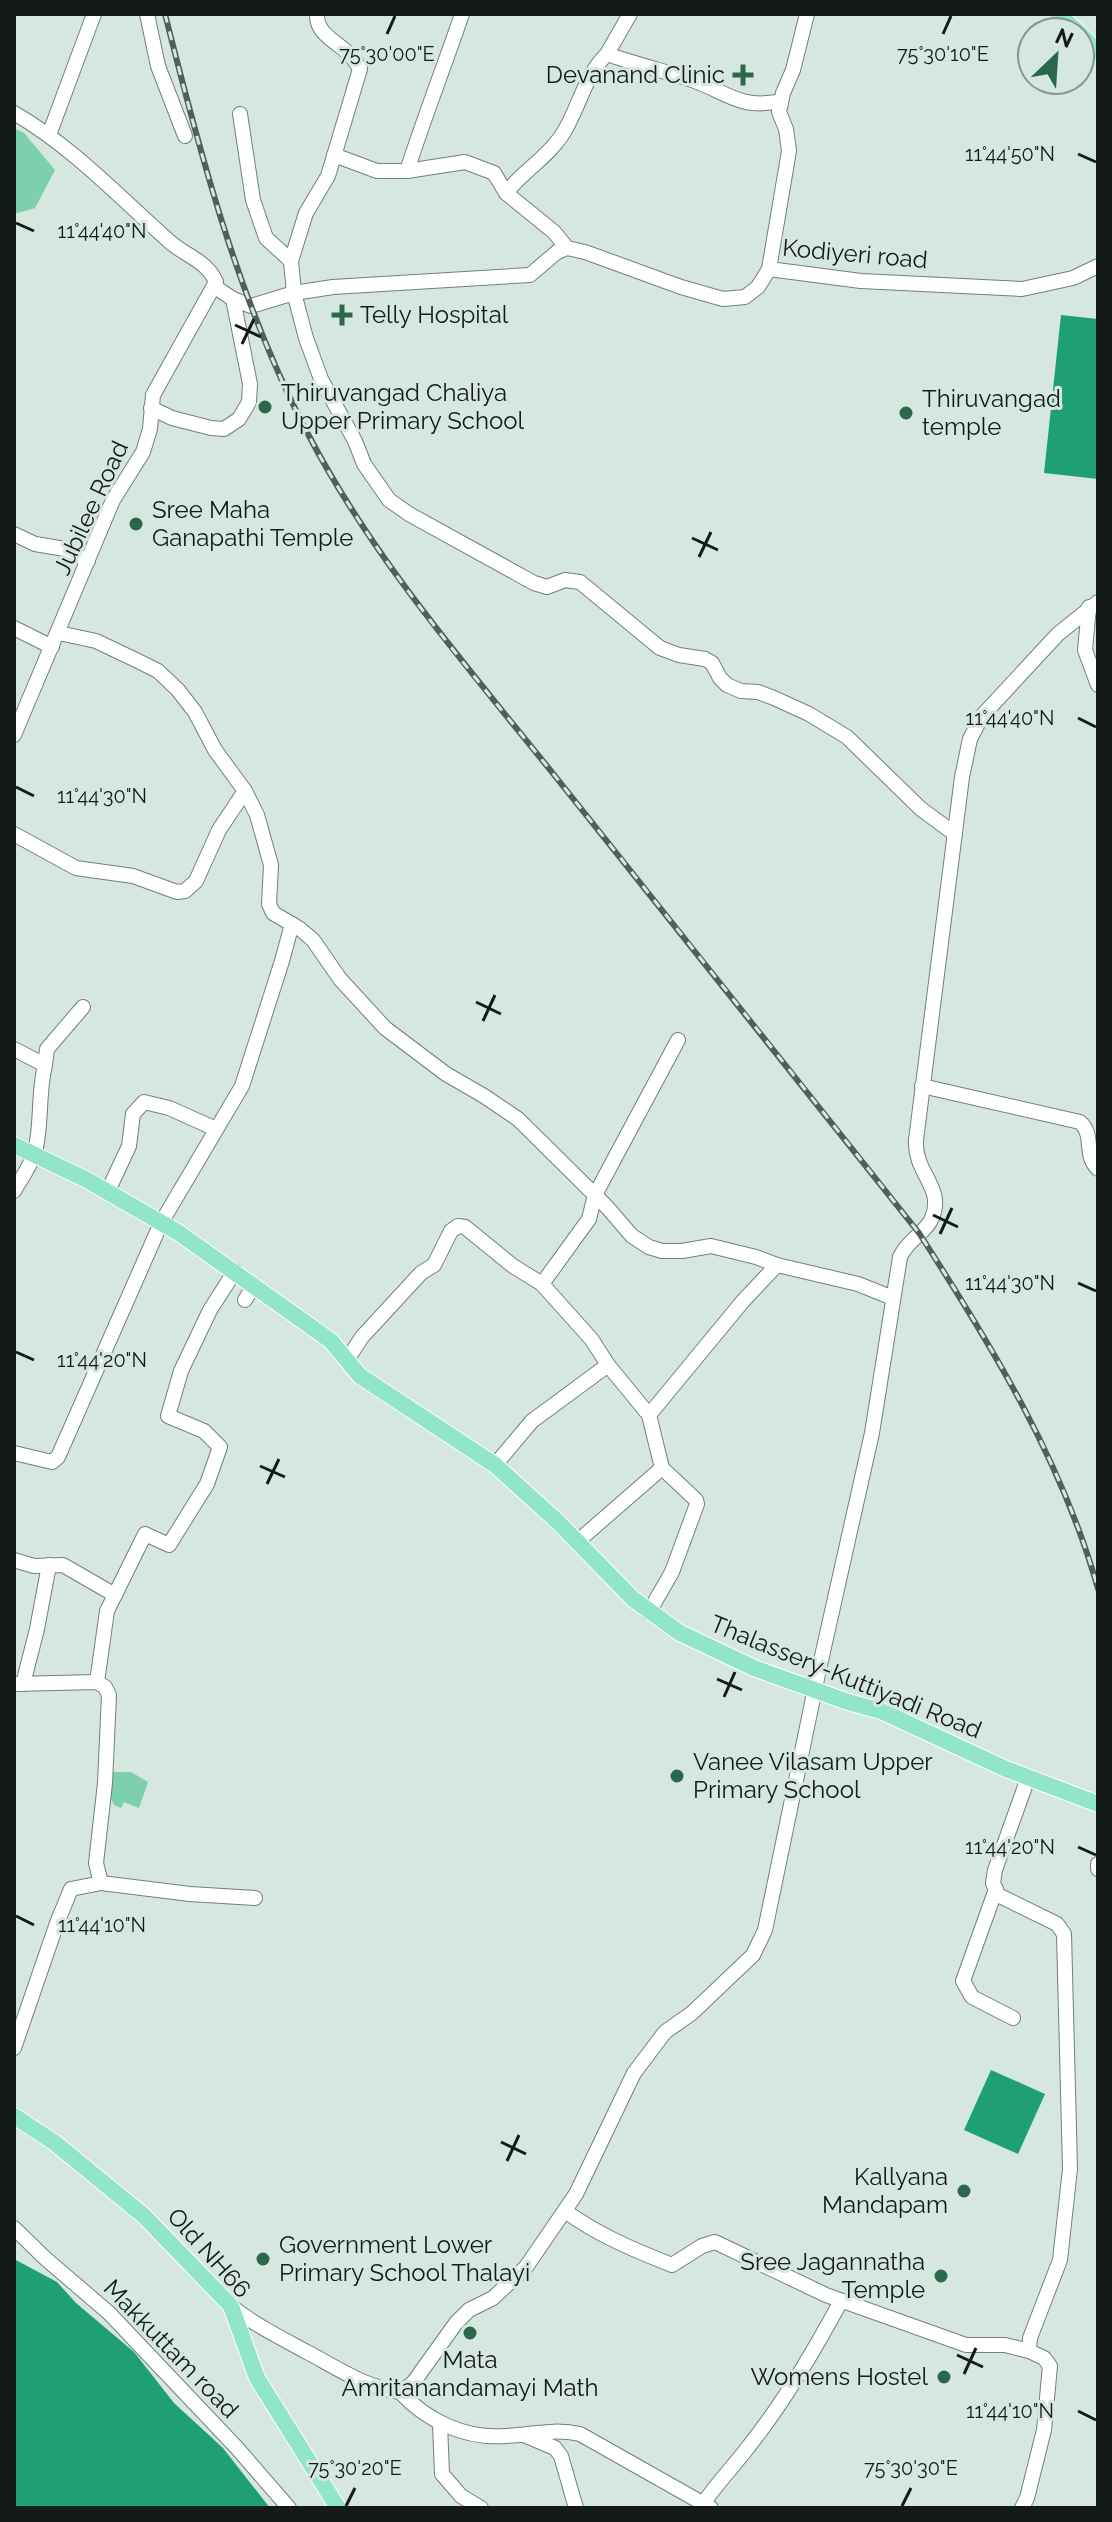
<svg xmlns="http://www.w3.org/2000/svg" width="1112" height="2522" font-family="Raleway,sans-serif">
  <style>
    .green { fill: #7cd0ad }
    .water { fill: #1f9f76 }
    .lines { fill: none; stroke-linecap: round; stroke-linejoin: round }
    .minor-casing { stroke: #718179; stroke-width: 16 }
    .major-casing { stroke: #fff; stroke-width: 18 }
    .minor { stroke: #fff; stroke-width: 14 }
    .major { stroke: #91e5c8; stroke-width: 16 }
    .rail-casing { stroke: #545e59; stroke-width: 6 }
    .rail { stroke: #d6e7df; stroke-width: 3; stroke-dasharray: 9; stroke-linecap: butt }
    .ticks { fill: none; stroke: #141a17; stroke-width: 3 }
    .poi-dot { fill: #2b664f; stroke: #d6e7df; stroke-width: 3 }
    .labels { text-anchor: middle; stroke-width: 6; stroke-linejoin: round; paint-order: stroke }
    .poi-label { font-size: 24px; fill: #141a17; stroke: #d6e7df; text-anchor: start }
    .street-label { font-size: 24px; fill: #141a17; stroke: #d6e7df }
    .ticks-label { font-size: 20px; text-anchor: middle; fill: #141a17; stroke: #d6e7df; stroke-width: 6; stroke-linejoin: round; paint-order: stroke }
  </style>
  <rect width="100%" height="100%" fill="#d6e7df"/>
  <g class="green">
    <path d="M14 128 24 133 55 170 35 208 14 214Z"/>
    <path d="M112 1772H131L148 1782 139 1808 124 1802 121 1808 114 1805 109 1795Z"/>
  </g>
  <g class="water">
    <path d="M1061 315 1098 319V479L1044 473Z"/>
    <path d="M991 2070 1045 2094 1018 2154 964 2130Z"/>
    <path d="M14 2259 57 2282 76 2303 134 2352 174 2403 223 2448 270 2508H14Z"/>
  </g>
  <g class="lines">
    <defs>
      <g id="minor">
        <path d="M147 14 158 66 185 136"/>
        <path d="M317 14C316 34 336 41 348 53 353 57 356 63 360 69L328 176 306 213 291 261 294 293 306 338 321 379 355 441 364 464 389 500 409 514 534 583 547 587 565 580 580 582 660 648 679 655 705 659 712 663 720 678 727 685 741 691 758 692 774 698 809 714 847 737 921 809 955 834"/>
        <path d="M807 14 793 70 783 93 779 112 786 129 789 151 769 269 861 281 1022 289 1073 278 1098 266"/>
        <path d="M607 54 630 14"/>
        <path d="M14 113C73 147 120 198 170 242 186 256 207 261 216 282L153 395 150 429 143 452 113 500 14 735"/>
        <path d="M240 114 253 200 266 238 291 261"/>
        <path d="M49 135 94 14"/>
        <path d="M334 155 377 171H407L465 162 494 173 506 193"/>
        <path d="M407 171C424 118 444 67 462 14"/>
        <path d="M567 248 554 232 506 193C523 171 547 158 562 135 579 109 584 76 607 54 635 64 664 71 692 80 727 92 740 110 781 101"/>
        <path d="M215 287 233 299 251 306 294 293 333 287 530 275 557 252 567 248 585 252 681 287 723 299 745 297 758 287 769 269"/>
        <path d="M151 408 172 418 211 428 224 429 239 419 249 402 250 384 233 299"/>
        <path d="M14 534 35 544 65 549 88 561"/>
        <path d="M1089 607 1085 650 1098 685"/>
        <path d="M14 628 52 647"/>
        <path d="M59 633 96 641 138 661 158 671 178 690 195 712 215 750 245 791 257 815 271 865 269 904 273 913 300 929 313 940 340 979 385 1028 446 1074 484 1096 518 1119 607 1207 632 1236 649 1247 662 1251H682L711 1246 756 1257 777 1265 858 1284 893 1298"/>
        <path d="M14 834 76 868 133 876 177 892 185 891 196 881 219 830 245 791"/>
        <path d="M14 1049 45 1065C38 1093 42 1124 35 1152 31 1165 21 1179 14 1191"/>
        <path d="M45 1065 47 1049 83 1007"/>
        <path d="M922 1086 1080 1122C1095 1135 1083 1155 1098 1169"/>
        <path d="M108 1191 129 1146 133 1114 144 1102 169 1108 216 1129"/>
        <path d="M542 1284 589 1219 595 1195 678 1040"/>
        <path d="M245 1300 254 1285"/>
        <path d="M347 1360 362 1337 421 1273 434 1265 451 1231 458 1226 465 1227 513 1266 542 1284 592 1340 608 1365 649 1415 662 1468 696 1500 697 1504 672 1572 649 1612"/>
        <path d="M649 1415 743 1301 777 1265"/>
        <path d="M14 1453 52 1462 58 1457 161 1223 242 1086 282 961 292 924"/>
        <path d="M495 1465 532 1421 608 1365"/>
        <path d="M577 1542 662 1468"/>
        <path d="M14 1560 34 1566 63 1565 115 1595"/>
        <path d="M97 1682 107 1611 145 1534 169 1545 207 1484 220 1447 204 1431 168 1416 181 1371 210 1310 235 1271"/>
        <path d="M14 1684 97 1682 105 1687 109 1695 105 1783 96 1863 101 1883 190 1894 255 1898"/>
        <path d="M23 1684 37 1629 49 1565"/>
        <path d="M1098 1864V1869"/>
        <path d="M996 1889 963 1981 972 1997 1013 2018"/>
        <path d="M14 2048 57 1923 71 1889 101 1883"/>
        <path d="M565 2211C598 2235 634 2250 672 2265L702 2246 715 2242 826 2295 966 2345H1005L1029 2351"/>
        <path d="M14 2228 46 2259 109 2313 237 2448 289 2508"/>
        <path d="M231 2306C253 2324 281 2338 307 2352 337 2368 366 2388 400 2392L413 2383 456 2323 469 2310 493 2298 526 2267 576 2194 634 2073 665 2032 692 2013 753 1955 765 1930 818 1674 872 1433 900 1257C909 1238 925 1234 932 1218 945 1187 914 1174 916 1140L962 777 970 739 982 716 1058 634 1098 602"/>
        <path d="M400 2392C427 2421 465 2439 505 2436 532 2435 552 2428 580 2434L711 2508"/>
        <path d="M440 2424 442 2474 461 2496 481 2508"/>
        <path d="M524 2435 555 2448 561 2456 576 2508"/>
        <path d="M703 2504C717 2483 734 2466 749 2446 785 2401 814 2351 841 2301"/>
        <path d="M1022 2508 1027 2498 1044 2430 1050 2366 1044 2358 1029 2351 1030 2338 1060 2260 1070 2169 1064 1934 1057 1924 998 1895 993 1883 995 1870 1028 1778"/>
      </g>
      <g id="major">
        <path d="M1058 14 1078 32"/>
        <path d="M1080 34 1098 52"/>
        <path d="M14 1145 87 1180 179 1233 331 1341 360 1376 495 1465 558 1522 633 1599 680 1633 754 1668 848 1702 881 1711 1006 1769 1098 1804"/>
        <path d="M14 2116 55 2143 144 2216 231 2306 257 2378 338 2508"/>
      </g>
    </defs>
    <use href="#minor" class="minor-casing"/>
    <use href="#major" class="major-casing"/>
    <use href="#minor" class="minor"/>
    <use href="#major" class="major"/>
    <defs>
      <path id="rail" d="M165 14C201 157 239 303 308 434 372 557 465 664 551 771 674 925 797 1079 919 1233 991 1345 1062 1460 1098 1589"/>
    </defs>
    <use href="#rail" class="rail-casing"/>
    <use href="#rail" class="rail"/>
  </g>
  <path class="ticks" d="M387 34 395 16M943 34 951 16M1078 154 1096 162M16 223 34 231M235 325 261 337M242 344 254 319M692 538 718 550M699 557 711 532M1078 718 1096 727M16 787 34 796M476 1002 501 1014M483 1021 495 995M933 1215 958 1227M940 1234 952 1208M1078 1283 1096 1291M16 1352 34 1360M260 1466 285 1477M267 1484 279 1459M717 1679 742 1690M724 1697 735 1672M1078 1847 1096 1855M16 1916 34 1925M501 2142 526 2154M507 2161 519 2135M957 2355 983 2367M964 2374 976 2348M1078 2411 1096 2420M346 2506 355 2488M902 2506 911 2488"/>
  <g class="poi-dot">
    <path d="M739 63h8v8h8v8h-8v8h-8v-8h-8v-8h8z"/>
    <path d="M338 303h8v8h8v8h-8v8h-8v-8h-8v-8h8z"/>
    <circle cx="265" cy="407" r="8"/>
    <circle cx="906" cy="413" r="8"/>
    <circle cx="136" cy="524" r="8"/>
    <circle cx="677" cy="1776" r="8"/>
    <circle cx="964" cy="2191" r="8"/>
    <circle cx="263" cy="2259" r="8"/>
    <circle cx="941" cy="2276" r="8"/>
    <circle cx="470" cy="2333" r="8"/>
    <circle cx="944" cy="2377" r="8"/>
  </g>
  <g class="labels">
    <g class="poi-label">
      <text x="725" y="83" text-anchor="end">Devanand Clinic</text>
      <text x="360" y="323">Telly Hospital</text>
      <text x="281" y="401">Thiruvangad Chaliya<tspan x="281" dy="28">Upper Primary School</tspan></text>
      <text x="922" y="407">Thiruvangad<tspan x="922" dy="28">temple</tspan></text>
      <text x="152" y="518">Sree Maha<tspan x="152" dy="28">Ganapathi Temple</tspan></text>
      <text x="693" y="1770">Vanee Vilasam Upper<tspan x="693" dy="28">Primary School</tspan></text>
      <text x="948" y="2185" text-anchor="end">Kallyana<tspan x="948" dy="28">Mandapam</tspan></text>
      <text x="279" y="2253">Government Lower<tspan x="279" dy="28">Primary School Thalayi</tspan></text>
      <text x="925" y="2270" text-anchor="end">Sree Jagannatha<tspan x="925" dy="28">Temple</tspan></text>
      <text x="470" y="2368" text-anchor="middle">Mata<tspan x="470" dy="28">Amritanandamayi Math</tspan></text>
      <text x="928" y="2385" text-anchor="end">Womens Hostel</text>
    </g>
    <g class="street-label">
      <text transform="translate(855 254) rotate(5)" y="8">Kodiyeri road</text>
      <text transform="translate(91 508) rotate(-65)" y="8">Jubilee Road</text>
      <text transform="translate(846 1677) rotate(22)" y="8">Thalassery-Kuttiyadi Road</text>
      <text transform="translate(209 2253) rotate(48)" y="8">Old NH66</text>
      <text transform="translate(171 2349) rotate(46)" y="8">Makkuttam road</text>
    </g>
  </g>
  <g class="ticks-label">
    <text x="387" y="61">75°30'00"E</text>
    <text x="943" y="61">75°30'10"E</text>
    <text x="1010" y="161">11°44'50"N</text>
    <text x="102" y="238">11°44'40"N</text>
    <text x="1010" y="725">11°44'40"N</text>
    <text x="102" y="803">11°44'30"N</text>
    <text x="1010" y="1290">11°44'30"N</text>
    <text x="102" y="1367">11°44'20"N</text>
    <text x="1010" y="1854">11°44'20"N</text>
    <text x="102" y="1932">11°44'10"N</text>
    <text x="1010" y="2418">11°44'10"N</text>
    <text x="355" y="2475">75°30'20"E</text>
    <text x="911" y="2475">75°30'30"E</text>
  </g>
  <rect width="1112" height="2522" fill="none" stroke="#141a17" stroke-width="32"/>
  <g transform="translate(1056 56) rotate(25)"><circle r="38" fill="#d6e7df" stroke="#88958f" stroke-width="2"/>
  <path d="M0-6L14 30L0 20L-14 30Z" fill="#2b664f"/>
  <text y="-12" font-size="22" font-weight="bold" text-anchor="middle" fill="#141a17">N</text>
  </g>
</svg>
